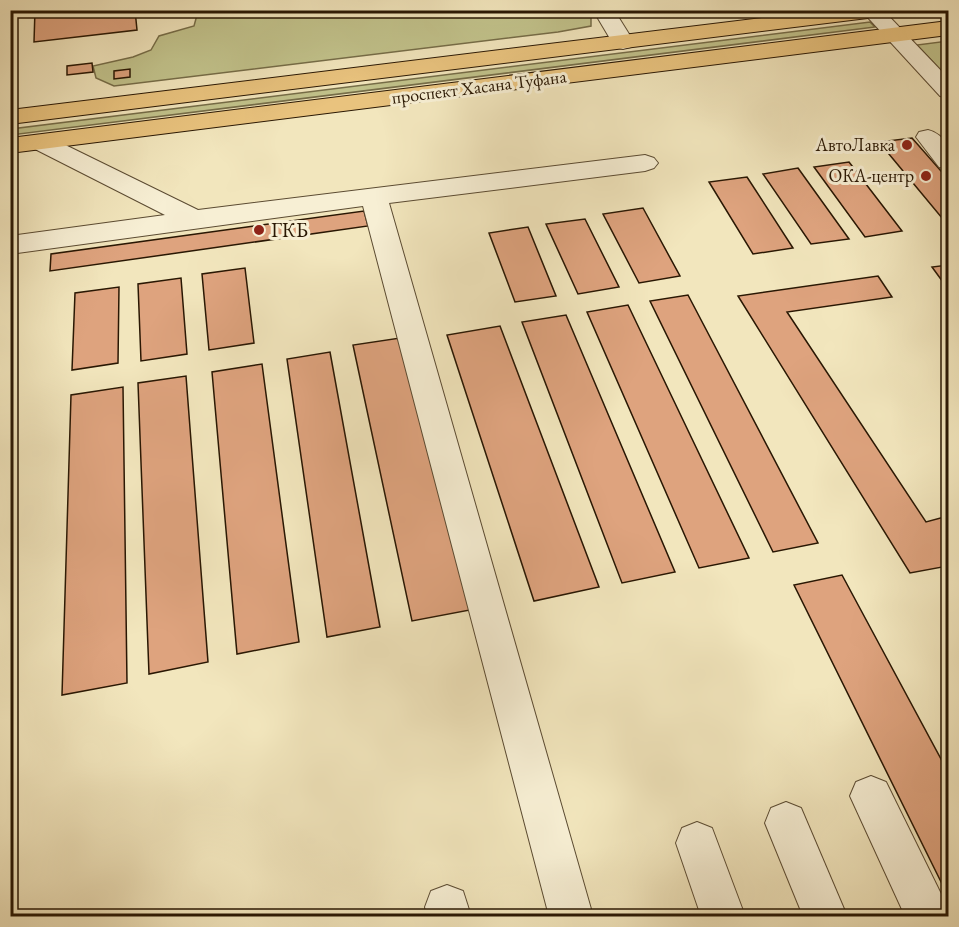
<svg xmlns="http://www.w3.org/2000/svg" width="959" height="927" font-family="'EB Garamond',serif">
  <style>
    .green { fill: #c2c38c; stroke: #766d48; stroke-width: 1.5 }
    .building { fill: #dea37e; stroke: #291703; stroke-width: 1.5 }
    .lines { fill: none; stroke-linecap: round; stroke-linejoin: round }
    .minor-casing { stroke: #5b4b32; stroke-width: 2 }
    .major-casing { stroke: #291703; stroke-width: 2 }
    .minor { fill: #f7efd4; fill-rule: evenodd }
    .major { fill: #e9c37e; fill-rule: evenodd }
    .poi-dot { fill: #8f2418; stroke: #f7efd4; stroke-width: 2 }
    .labels { text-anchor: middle; stroke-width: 6; stroke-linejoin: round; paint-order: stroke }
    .far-street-label { font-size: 18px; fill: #291703; stroke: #f7efd4 }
    .far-poi-label { font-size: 18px; fill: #291703; stroke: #f7efd4; text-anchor: end }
    .poi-label { font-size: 21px; fill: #291703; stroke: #f7efd4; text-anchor: start }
  </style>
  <rect width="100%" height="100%" fill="#f2e6bd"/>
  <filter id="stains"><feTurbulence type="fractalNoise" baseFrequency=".00333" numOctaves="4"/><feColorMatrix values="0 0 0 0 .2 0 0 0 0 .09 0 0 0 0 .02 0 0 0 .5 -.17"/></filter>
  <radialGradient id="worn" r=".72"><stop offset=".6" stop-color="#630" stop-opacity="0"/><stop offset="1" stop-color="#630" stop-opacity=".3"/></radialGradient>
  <g class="green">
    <path d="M377 10 380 16 439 10 591 11V26L558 32 114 86 96 78 93 66 133 57 151 50 159 36 194 26 197 15 233 11Z"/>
    <path d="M870 22 875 27 11 135V129Z"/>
    <path d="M948 41V78L917 45Z"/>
  </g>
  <g class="building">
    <path d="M35 10H135L137 30 34 42Z"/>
    <path d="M92 63 93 72 67 75V66Z"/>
    <path d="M130 69V77L114 79V71Z"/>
    <path d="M912 138 948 179V217L942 218 879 142Z"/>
    <path d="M849 162 902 231 865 237 814 167Z"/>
    <path d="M798 168 849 239 811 244 763 174Z"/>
    <path d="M747 177 793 248 753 254 709 182Z"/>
    <path d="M643 208 680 276 639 283 603 214Z"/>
    <path d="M364 211 368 226 50 271 51 254Z"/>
    <path d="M585 219 619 287 578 294 546 224Z"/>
    <path d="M528 227 556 296 515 302 489 233Z"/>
    <path d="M948 265V289L932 267Z"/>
    <path d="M245 268 254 343 209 350 202 274Z"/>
    <path d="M878 276 892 297 787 312 926 522 948 516V566L910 573 738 296Z"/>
    <path d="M181 278 187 354 141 361 138 284Z"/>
    <path d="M119 287 118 363 72 370 75 293Z"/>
    <path d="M688 295 818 543 773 552 650 301Z"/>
    <path d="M628 305 749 558 699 568 587 312Z"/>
    <path d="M566 315 675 572 622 583 522 322Z"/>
    <path d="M500 326 599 587 534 601 447 335Z"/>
    <path d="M400 338 470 610 412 621 353 345Z"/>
    <path d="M330 352 380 627 327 637 287 359Z"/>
    <path d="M262 364 299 642 237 654 212 372Z"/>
    <path d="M186 376 208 662 149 674 138 383Z"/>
    <path d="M123 387 127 683 62 695 71 395Z"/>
    <path d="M842 575 948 772V896L794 585Z"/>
  </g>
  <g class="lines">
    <defs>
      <g id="minor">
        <path d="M593 10H614L634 42 631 47 623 49 615 47Z"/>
        <path d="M861 10H883L948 78V98L940 96Z"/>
        <path d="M928 130C948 135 948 152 948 169L939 167 916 137 919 132Z"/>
        <path d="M40 135 49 137 198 210 645 155 654 158 658 163 654 168 645 171 389 203 593 916H549L363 206 10 254V236L165 215 31 147 28 142 31 137Z"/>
        <path d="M871 776 886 782 944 900 948 916H905L850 796 856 782Z"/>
        <path d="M786 802 801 808 847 916H803L765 823 771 808Z"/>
        <path d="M697 822 712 828 745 916H701L676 843 682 828Z"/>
        <path d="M447 885 463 891 471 916H427L425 907 431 891Z"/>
      </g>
      <g id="major">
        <path d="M827 10H894L892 15 884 16 10 124V110Z"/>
        <path d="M948 21V35L10 153V138Z"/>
      </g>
    </defs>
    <use href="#minor" class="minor-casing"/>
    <use href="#major" class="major-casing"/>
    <use href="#minor" class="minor"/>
    <use href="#major" class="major"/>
  </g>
  <g class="poi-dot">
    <circle cx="907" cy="145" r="6"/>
    <circle cx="926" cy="176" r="6"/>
    <circle cx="259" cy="230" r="6"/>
  </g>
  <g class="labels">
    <g class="far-street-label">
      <text transform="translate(479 87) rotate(-7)" y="6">проспект Хасана Туфана</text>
    </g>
    <g class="far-poi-label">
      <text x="895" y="151">АвтоЛавка</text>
      <text x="914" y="182">ОКА-центр</text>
    </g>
    <g class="poi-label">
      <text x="271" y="237">ГКБ</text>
    </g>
  </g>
  <rect width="959" height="927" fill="none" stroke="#f2e6bd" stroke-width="36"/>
  <rect x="12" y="12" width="935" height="903" fill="none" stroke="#291703" stroke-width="3"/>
  <rect x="18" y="18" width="923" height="891" fill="none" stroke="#291703" stroke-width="1.5"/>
  <rect width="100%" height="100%" filter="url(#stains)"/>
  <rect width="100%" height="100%" fill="url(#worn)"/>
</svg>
